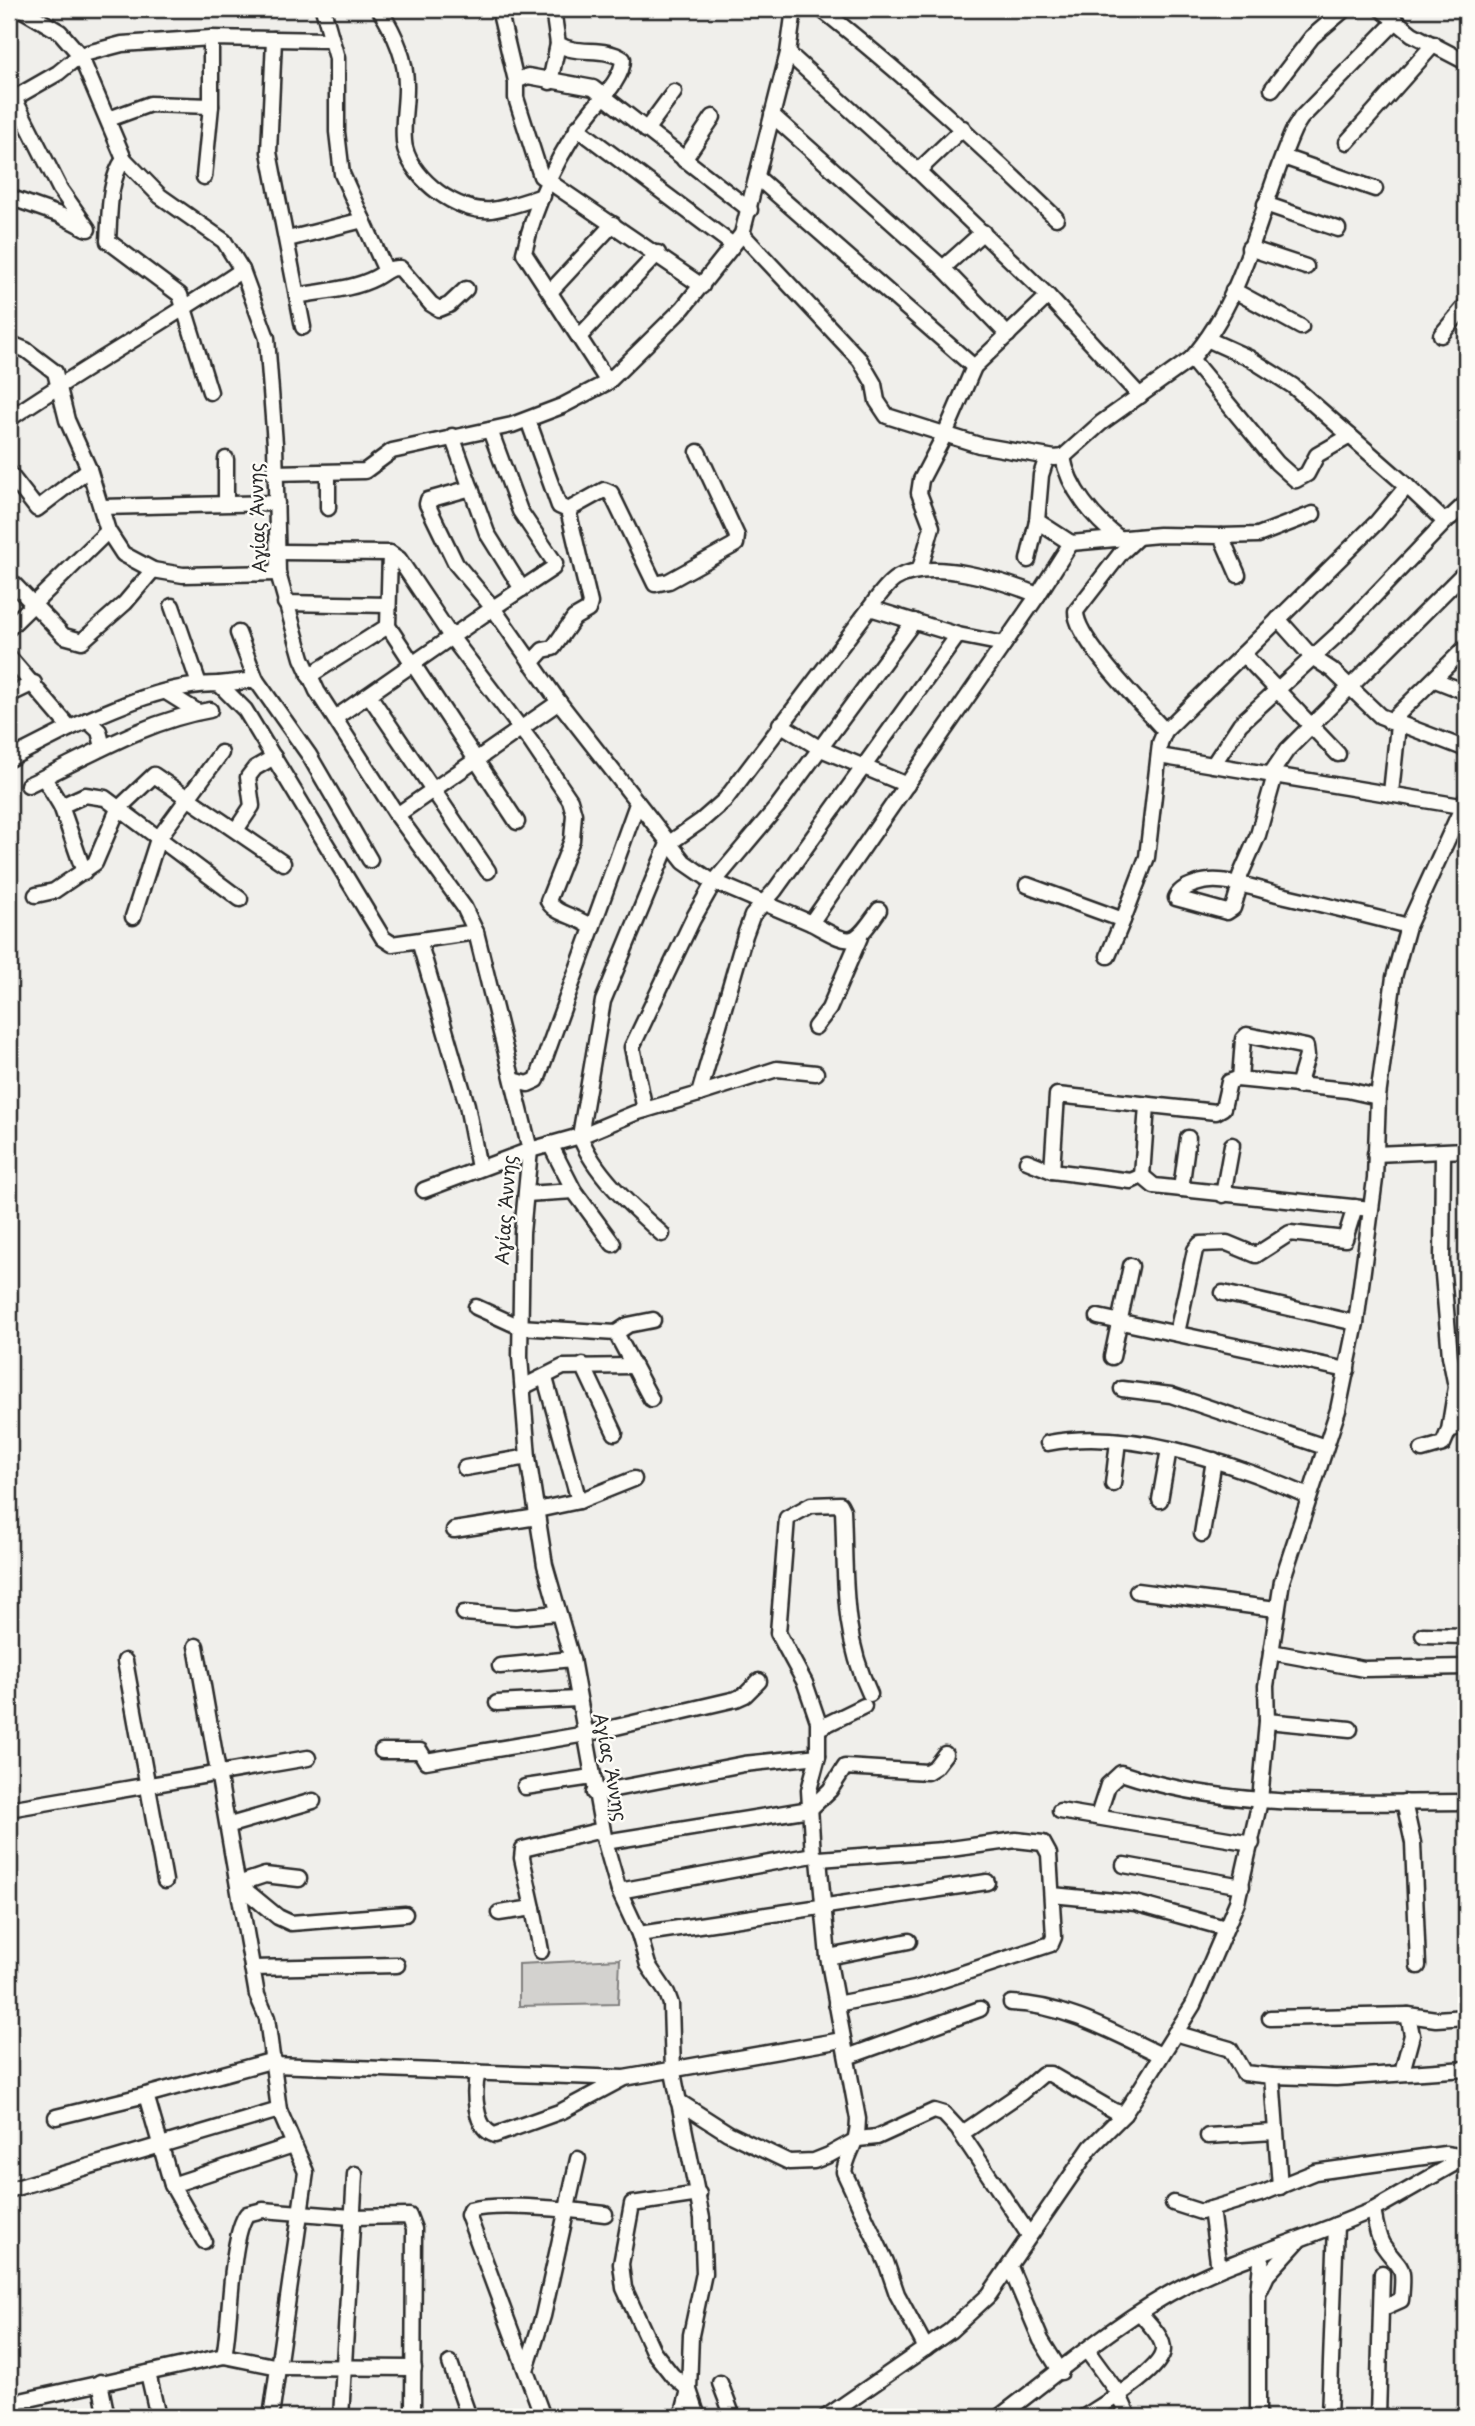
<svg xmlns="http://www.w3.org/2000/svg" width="1475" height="2426" font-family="'Playpen Sans',sans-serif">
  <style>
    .green { fill: #d3d2cf; stroke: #7f7e7d; stroke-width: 2 }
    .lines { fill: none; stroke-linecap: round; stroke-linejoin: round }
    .minor-casing { stroke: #2b2b2b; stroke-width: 19 }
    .minor { stroke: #fdfcf7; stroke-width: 14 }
    .labels { text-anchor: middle; stroke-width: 5; stroke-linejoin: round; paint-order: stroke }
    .street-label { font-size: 18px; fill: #2b2b2b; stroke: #fdfcf7 }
  </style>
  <rect width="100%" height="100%" fill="#f0efeb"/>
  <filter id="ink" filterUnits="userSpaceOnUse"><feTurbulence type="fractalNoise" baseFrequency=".0143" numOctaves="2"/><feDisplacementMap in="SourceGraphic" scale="14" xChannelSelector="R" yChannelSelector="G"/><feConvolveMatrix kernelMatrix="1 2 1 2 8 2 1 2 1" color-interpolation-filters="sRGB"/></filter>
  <g filter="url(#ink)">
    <path class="green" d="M620 1959 618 2004 519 2006V1964Z"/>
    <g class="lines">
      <defs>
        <g id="minor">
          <path d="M21 9 60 32 80 55 124 159 160 196 224 241 242 270 267 338 275 444 278 573 302 658 317 691 397 815 464 907 476 932 530 1150 522 1233 520 1357 528 1457 545 1565 572 1659 605 1842 619 1891 639 1934 648 1965 667 1993 671 2004 673 2072 702 2218 704 2273 691 2335 689 2390 682 2417"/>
          <path d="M323 9 337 58V132L342 174 386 271"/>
          <path d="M379 9C395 33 407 59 406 89 406 107 401 130 405 148 413 180 457 213 491 210 508 208 526 201 543 196"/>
          <path d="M499 9 516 81"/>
          <path d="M553 9 558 44C577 56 604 46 623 59 623 77 604 96 593 109 560 148 535 203 524 253L608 382"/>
          <path d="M821 9C904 74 980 145 1056 218"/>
          <path d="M1381 9 1412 34 1466 62"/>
          <path d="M274 39 269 152 303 327"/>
          <path d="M788 53 918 171 1048 296 974 367 945 434 921 480 919 493 932 527 920 569"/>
          <path d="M550 82 558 44"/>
          <path d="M1272 89 1312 37 1345 9"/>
          <path d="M14 98 60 189 88 229"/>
          <path d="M9 101 58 73 80 55 122 44 211 38 330 40"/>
          <path d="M772 115 943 268 1008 335"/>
          <path d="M109 119 150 104 211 106"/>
          <path d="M577 128 733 245"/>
          <path d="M646 130 674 92"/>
          <path d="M1347 142 1434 44"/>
          <path d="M1283 157 1375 189"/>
          <path d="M124 159C108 181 110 214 108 241L180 295 210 392"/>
          <path d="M684 160 713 117"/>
          <path d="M918 171 963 128"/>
          <path d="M204 177 211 106V38"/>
          <path d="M758 178 974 367"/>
          <path d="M9 197 60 215 85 228"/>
          <path d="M1265 204 1338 229"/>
          <path d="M742 234 860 360 874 384 877 401 887 416 979 445 1055 458 1063 457 1101 423 1191 359C1247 296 1260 204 1294 129L1301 118 1395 22"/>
          <path d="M288 239 363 220"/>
          <path d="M1249 248 1306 267"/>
          <path d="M943 268 983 232"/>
          <path d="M702 286 541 176 516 98V81L528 76 593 88 750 210"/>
          <path d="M1233 290 1301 327"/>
          <path d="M550 292 613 224"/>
          <path d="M297 296C322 291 352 290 375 278 385 273 388 267 400 268L431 304 439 309 449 305 466 289"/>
          <path d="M1048 296 1140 396"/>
          <path d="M1441 335 1466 305"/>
          <path d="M580 336 658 253"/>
          <path d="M1207 339 1249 358 1293 386 1350 436"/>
          <path d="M9 343 26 350 55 372 67 420 89 469 108 531 123 554 153 570 183 575 278 573"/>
          <path d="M1191 359 1277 463 1296 480 1307 474 1317 455 1350 436 1407 486"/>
          <path d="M9 419C85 367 166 322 242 270"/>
          <path d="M528 420 559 506 568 510 604 490 611 493 655 584 669 581 736 544 737 536 698 452"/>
          <path d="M452 436 487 533 522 589"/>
          <path d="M1047 457 1041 475 1037 521 1071 543 1159 535 1221 536 1238 575"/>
          <path d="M1063 457C1068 488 1094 519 1119 538"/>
          <path d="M9 473 37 509 89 469"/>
          <path d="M273 473 365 471 392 451 512 425 562 406 608 382 683 308 742 234 788 53 794 9"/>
          <path d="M471 488 428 500 427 504 456 564 493 608 553 568 555 563 520 511 490 430"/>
          <path d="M226 502V459"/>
          <path d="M101 507 277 503"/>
          <path d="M328 508V473"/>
          <path d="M1221 536 1258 535 1313 514"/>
          <path d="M1138 537 1121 553 1076 611C1075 639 1144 707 1165 731"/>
          <path d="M279 552 390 553 399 559 452 638 531 742 570 800 574 814 572 840 548 901C555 915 579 916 592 928"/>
          <path d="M390 553 388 626 517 822"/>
          <path d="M1028 560 1037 521"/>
          <path d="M9 579 64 636 82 641 125 603 153 570"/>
          <path d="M285 603 388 605"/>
          <path d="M172 606 199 684"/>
          <path d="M870 608C877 598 885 586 895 579 930 557 1003 581 1038 595L1071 543"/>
          <path d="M1278 619 1312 657 1332 670 1380 716 1466 749"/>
          <path d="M9 628 108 531"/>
          <path d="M238 633 256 680 309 755 370 860"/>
          <path d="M1243 654 1338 754"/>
          <path d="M9 657 70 728C117 707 166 684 219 684L245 710 383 938 392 944 476 932"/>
          <path d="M531 663 543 650 553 648 574 618 588 610 590 603 568 510"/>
          <path d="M309 676 388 626"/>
          <path d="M1435 680 1466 692"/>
          <path d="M219 684 256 680"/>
          <path d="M166 692 198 712"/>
          <path d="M9 695 34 683"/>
          <path d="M369 695 488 871"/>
          <path d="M335 718 493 608 559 702"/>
          <path d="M87 720 99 731 103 747"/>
          <path d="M1390 722 1464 649"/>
          <path d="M780 724 821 749 907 785"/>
          <path d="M1159 756 1461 806"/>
          <path d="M9 759 70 728"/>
          <path d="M1213 765 1240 724 1337 635 1447 520"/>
          <path d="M1270 775 1287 750 1466 571"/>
          <path d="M1275 775 1258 835 1240 876V885L1233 908 1227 912 1176 898C1181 885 1205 880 1219 881 1238 882 1258 889 1277 894 1321 904 1365 915 1408 926"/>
          <path d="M44 778 61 806 84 872"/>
          <path d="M28 785C87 757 145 721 210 710"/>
          <path d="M1391 793 1398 725"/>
          <path d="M61 806 85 795 105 798 240 899"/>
          <path d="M397 815 559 702 684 862 710 880 811 923 1038 595"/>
          <path d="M236 830 252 806 248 777 255 768 274 757"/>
          <path d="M1027 885 1123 920 1147 857 1160 743 1165 731 1377 522 1407 486 1443 520 1451 517 1466 503"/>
          <path d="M36 895 54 891 95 863 118 809 154 775 283 863"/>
          <path d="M133 917 158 839 221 753"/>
          <path d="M811 923C852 945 852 949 879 910"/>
          <path d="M419 941 467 1105 479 1168"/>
          <path d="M1108 956 1123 920"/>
          <path d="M815 1027 829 1009 860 937"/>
          <path d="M1240 1079 1243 1039 1247 1035 1306 1047 1307 1056 1298 1086"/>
          <path d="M513 1080 528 1084 537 1080 637 804"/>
          <path d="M699 1094 777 1069 816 1073"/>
          <path d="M645 1110 632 1047 693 919 714 882 777 807 914 621"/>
          <path d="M550 1144 574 1191 613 1244"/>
          <path d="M1443 1152 1442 1263 1450 1356 1456 1387 1449 1430"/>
          <path d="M1375 1154 1466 1150"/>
          <path d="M1027 1161 1052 1171 1131 1181 1142 1176 1154 1186 1371 1209"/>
          <path d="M1052 1171 1057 1095 1216 1112 1223 1108 1229 1082 1237 1079 1347 1090 1378 1097"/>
          <path d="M1142 1176 1147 1105"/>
          <path d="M1181 1189 1188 1138"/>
          <path d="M424 1190 530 1150 580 1136 603 1001 668 844 701 821 725 800 870 608 958 635 1004 644"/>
          <path d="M526 1194 574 1191"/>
          <path d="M1223 1195 1232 1145"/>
          <path d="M662 1234C632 1207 594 1174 580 1136L635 1113 699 1094 745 935 752 916 775 890 958 635"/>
          <path d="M1223 1293 1356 1323"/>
          <path d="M476 1307 520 1327 616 1333 651 1399"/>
          <path d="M1098 1317 1347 1370"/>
          <path d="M616 1333 628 1325 653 1320"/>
          <path d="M1177 1333 1195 1250 1200 1244 1227 1243 1256 1255 1290 1233 1345 1239 1355 1207"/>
          <path d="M1112 1357 1131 1266"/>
          <path d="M583 1365 615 1433"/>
          <path d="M545 1378 579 1501"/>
          <path d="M523 1387 563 1367 632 1366"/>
          <path d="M1122 1389 1171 1395 1325 1447"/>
          <path d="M1048 1443C1131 1427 1233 1463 1308 1496"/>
          <path d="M1422 1450 1443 1444 1449 1430 1466 1425"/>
          <path d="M465 1468 528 1457"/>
          <path d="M1113 1484 1118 1441"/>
          <path d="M1160 1500 1169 1449"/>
          <path d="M537 1510 579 1501 634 1479"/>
          <path d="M454 1530 537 1517"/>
          <path d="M1202 1534 1214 1460"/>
          <path d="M1137 1591 1276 1609"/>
          <path d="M464 1613 516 1617 557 1613"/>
          <path d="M1423 1635 1466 1636"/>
          <path d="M196 1646 257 1995 267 2018 279 2110 306 2172 271 2417"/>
          <path d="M1271 1652 1364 1669 1466 1667"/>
          <path d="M125 1661 165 1881"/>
          <path d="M500 1666 572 1659"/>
          <path d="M870 1694C841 1633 846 1576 843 1510L840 1504 811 1505 787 1518 778 1633 805 1683 818 1721V1756L809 1790 813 1855 819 1859 828 1957 858 2119C858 2145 848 2150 844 2172L886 2262 897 2294 926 2348"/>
          <path d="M497 1703 578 1699"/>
          <path d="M1267 1721 1350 1729"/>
          <path d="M819 1728 864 1706"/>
          <path d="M382 1751H420L426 1761 586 1734 736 1699 745 1695 759 1681"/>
          <path d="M525 1787 592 1777"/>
          <path d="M594 1793 744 1764 818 1756"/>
          <path d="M1404 1802 1413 1843 1418 1966"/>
          <path d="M9 1809 308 1758"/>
          <path d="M1060 1811 1252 1843"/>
          <path d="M1098 1816 1108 1785 1121 1773C1232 1811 1351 1802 1466 1802"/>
          <path d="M230 1825 313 1801"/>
          <path d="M605 1842 810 1809 830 1790 845 1767 927 1772 935 1767 945 1754"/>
          <path d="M819 1859 943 1850 1016 1840 1043 1843 1049 1854 1054 1937 1051 1944 915 1989 836 2004"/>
          <path d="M1124 1865 1242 1886"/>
          <path d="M238 1884 278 1917 291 1923 405 1914"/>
          <path d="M238 1884 265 1875 299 1879"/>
          <path d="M619 1891 813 1855"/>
          <path d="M1052 1895 1135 1903 1225 1928"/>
          <path d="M533 1908 541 1951"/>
          <path d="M499 1913 533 1908 522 1858 523 1849 602 1830"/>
          <path d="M639 1934 987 1882"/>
          <path d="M828 1957 909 1941"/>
          <path d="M252 1968 397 1965"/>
          <path d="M1011 2003C1065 2005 1113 2032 1161 2055"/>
          <path d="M1408 2015 1436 2019 1466 2017"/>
          <path d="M1270 2018 1408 2015 1412 2035 1402 2072"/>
          <path d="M1175 2033 1230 2049 1244 2073 1272 2076 1280 2187"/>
          <path d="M847 2057 980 2009"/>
          <path d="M274 2060 146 2095 172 2185 293 2145"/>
          <path d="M274 2065 624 2078 842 2040"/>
          <path d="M478 2072C473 2091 474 2129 495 2135L562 2111 622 2079"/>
          <path d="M1272 2076 1336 2078 1466 2069"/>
          <path d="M678 2101 728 2133 789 2162 814 2161 829 2155 858 2139 877 2137 934 2111 944 2114 958 2129 1029 2235"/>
          <path d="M56 2117 146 2095"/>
          <path d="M961 2134 1021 2093 1043 2074H1050L1114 2111 1124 2114"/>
          <path d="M1208 2136 1274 2132"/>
          <path d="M172 2185 204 2241"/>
          <path d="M9 2190 279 2110"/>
          <path d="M1173 2203 1201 2212 1263 2193 1315 2172 1445 2154 1466 2157"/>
          <path d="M1211 2209 1219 2269"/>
          <path d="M1373 2210C1375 2221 1377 2235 1382 2244 1401 2272 1405 2260 1401 2300L1383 2308"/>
          <path d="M1336 2225 1373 2210 1466 2157"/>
          <path d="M1010 2267 1041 2340 1061 2372"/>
          <path d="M1261 2288 1267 2275 1298 2241"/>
          <path d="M1088 2352 1118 2393 1129 2417"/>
          <path d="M224 2356C231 2323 230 2236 247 2214L263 2210 351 2217 409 2216 414 2229 413 2417"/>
          <path d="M450 2363 469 2417"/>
          <path d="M526 2370 543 2316 578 2159"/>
          <path d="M148 2373 158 2417"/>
          <path d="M100 2382 107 2417"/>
          <path d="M720 2383 733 2417"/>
          <path d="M13 2417 11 2403 224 2356 279 2367 414 2368"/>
          <path d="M341 2417 355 2174"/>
          <path d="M543 2417 468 2215 470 2210C498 2202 574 2210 605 2214"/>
          <path d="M698 2417 689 2390 672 2375 653 2351 624 2288 621 2264 632 2204 699 2194"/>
          <path d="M826 2417 950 2331 989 2295 1091 2147 1124 2114 1136 2096 1193 2005 1237 1902 1260 1801 1267 1721 1266 1686 1282 1581 1338 1410 1356 1323 1375 1179 1378 1097 1394 977 1408 926 1466 799"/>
          <path d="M999 2417C1059 2372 1119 2319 1187 2284 1234 2260 1287 2245 1336 2225L1329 2417"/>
          <path d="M1084 2417C1102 2405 1162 2371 1163 2350 1164 2337 1147 2322 1140 2313"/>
          <path d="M1258 2417V2292L1262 2254"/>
          <path d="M1378 2417 1382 2273"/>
        </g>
      </defs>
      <use href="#minor" class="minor-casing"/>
      <use href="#minor" class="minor"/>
    </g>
  </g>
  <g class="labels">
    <g class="street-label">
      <text transform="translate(258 518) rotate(-92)" y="6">Αγίας Άννης</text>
      <text transform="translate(506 1210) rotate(-86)" y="6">Αγίας Άννης</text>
      <text transform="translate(610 1767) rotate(79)" y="6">Αγίας Άννης</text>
    </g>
  </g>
  <rect width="1475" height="2426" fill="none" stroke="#fdfcf7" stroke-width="35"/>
  <rect x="18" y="18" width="1440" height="2391" fill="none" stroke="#2b2b2b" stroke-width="2.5" filter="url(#ink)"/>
</svg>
